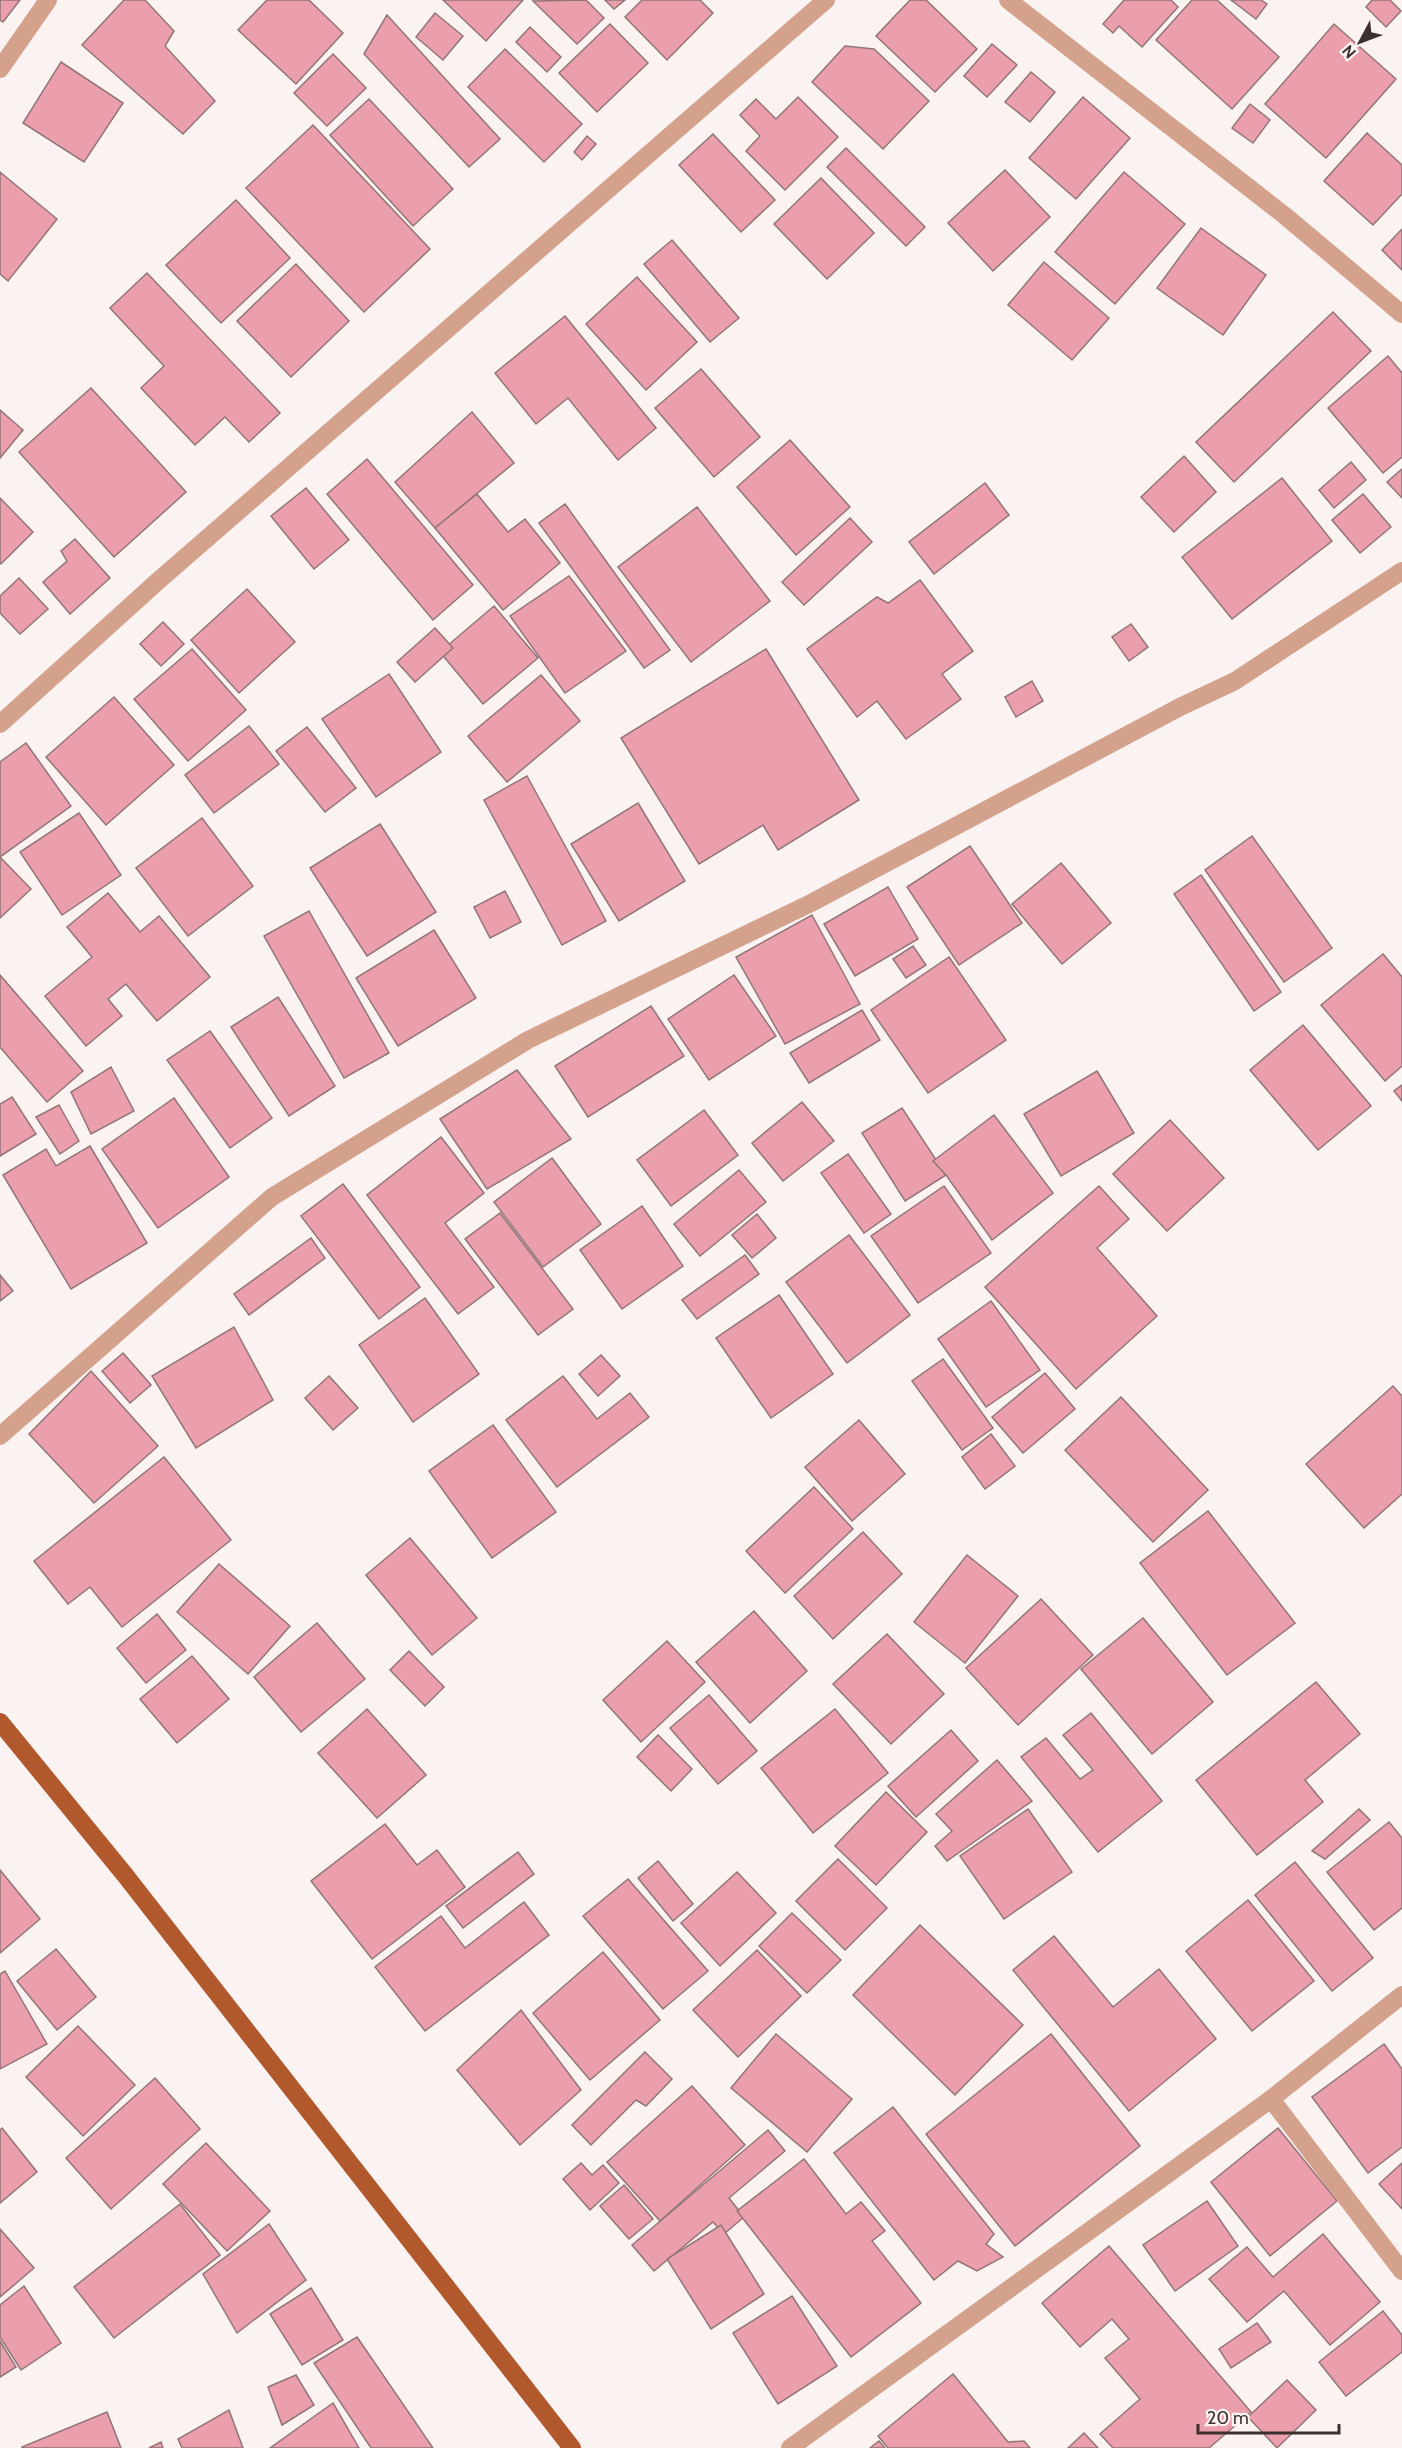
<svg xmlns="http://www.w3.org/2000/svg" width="1402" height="2448" font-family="Cabin,sans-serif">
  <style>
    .building { fill: #eb9fac; stroke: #937579; stroke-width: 1.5 }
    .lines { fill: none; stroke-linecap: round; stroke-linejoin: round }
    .minor { stroke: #d4a28c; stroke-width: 18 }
    .major { stroke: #b1592c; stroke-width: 18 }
  </style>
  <rect width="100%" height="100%" fill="#faf3f2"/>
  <g class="building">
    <path d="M0 0H20L3 22 0 20Z"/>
    <path d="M124 0H145L174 31 165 46 215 101 183 134 82 45Z"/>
    <path d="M267 0H309L343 33 296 84 238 30Z"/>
    <path d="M443 0H523L486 41Z"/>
    <path d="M586 0 604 18 577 44 533 1Z"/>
    <path d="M605 0H625L614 9Z"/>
    <path d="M642 0H700L713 13 667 60 625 17Z"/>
    <path d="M910 0H926L977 49 935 92 876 36Z"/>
    <path d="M1124 0H1171L1178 7 1142 47 1119 26 1113 33 1103 24Z"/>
    <path d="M1192 0H1217L1279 57 1232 109 1156 40Z"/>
    <path d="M1231 0H1261L1267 4 1256 19Z"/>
    <path d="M1372 0H1390L1401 11 1386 27 1366 7Z"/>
    <path d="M435 13 463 36 443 60 416 37Z"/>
    <path d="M387 15 500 139 469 167 364 54Z"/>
    <path d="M610 24 648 63 597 112 559 73Z"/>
    <path d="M1334 24 1396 79 1326 158 1265 104Z"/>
    <path d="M530 27 561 57 547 72 516 42Z"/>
    <path d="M992 44 1017 65 987 97 964 76Z"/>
    <path d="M845 46 874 49 929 101 883 149 812 82Z"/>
    <path d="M505 49 582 124 544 162 468 87Z"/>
    <path d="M333 54 366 88 327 126 294 93Z"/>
    <path d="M61 62 123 103 84 162 23 123Z"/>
    <path d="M1031 72 1055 92 1030 122 1005 102Z"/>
    <path d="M798 97 838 137 785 190 746 151 760 136 740 115 756 99 776 119Z"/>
    <path d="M1083 97 1130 138 1076 199 1029 158Z"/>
    <path d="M369 99 453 189 413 226 330 135Z"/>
    <path d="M1250 104 1270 120 1253 143 1232 128Z"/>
    <path d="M313 125 430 249 364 312 246 188Z"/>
    <path d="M1367 133 1402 165V194L1373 225 1324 181Z"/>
    <path d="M713 134 775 200 741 232 679 165Z"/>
    <path d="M587 136 596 144 582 160 574 152Z"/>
    <path d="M846 148 925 227 906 246 827 167Z"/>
    <path d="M1005 170 1050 217 993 271 948 223Z"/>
    <path d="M0 172 57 219 8 281 0 274Z"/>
    <path d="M1124 172 1185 224 1115 304 1055 252Z"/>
    <path d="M821 178 874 233 827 279 774 224Z"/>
    <path d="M236 200 290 258 221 323 166 265Z"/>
    <path d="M1201 228 1266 275 1223 335 1157 288Z"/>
    <path d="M1402 229V270L1382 250Z"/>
    <path d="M672 240 739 318 710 342 644 264Z"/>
    <path d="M1044 262 1109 318 1072 360 1008 305Z"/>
    <path d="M296 264 349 321 291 377 237 321Z"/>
    <path d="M147 273 280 413 249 442 225 417 195 445 141 388 164 366 110 308Z"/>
    <path d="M637 277 697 342 646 390 586 324Z"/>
    <path d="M1333 312 1371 351 1234 482 1196 442Z"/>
    <path d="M565 316 656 428 618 460 568 398 536 424 495 373Z"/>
    <path d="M1388 356 1402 373V457L1383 473 1328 408Z"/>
    <path d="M701 369 760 437 714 477 655 408Z"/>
    <path d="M91 388 186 492 114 557 19 452Z"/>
    <path d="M0 410 23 430 0 458Z"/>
    <path d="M472 412 514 463 435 528 395 482Z"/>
    <path d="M790 440 850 507 796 555 737 487Z"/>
    <path d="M1184 456 1216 492 1174 532 1141 497Z"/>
    <path d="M367 459 473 585 433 620 327 494Z"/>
    <path d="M1351 462 1366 480 1334 508 1319 490Z"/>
    <path d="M1402 469V498L1387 482Z"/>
    <path d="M1282 478 1332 541 1232 619 1182 557Z"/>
    <path d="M985 483 1009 515 934 574 909 542Z"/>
    <path d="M306 488 349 540 314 569 271 516Z"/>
    <path d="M477 494 508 532 525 519 560 563 503 610 435 528Z"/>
    <path d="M1363 494 1391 527 1360 553 1332 520Z"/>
    <path d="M0 498 33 532 1 564 0 563Z"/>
    <path d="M565 504 670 650 644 668 539 523Z"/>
    <path d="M697 507 770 601 691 662 618 567Z"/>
    <path d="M850 518 872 542 804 605 782 582Z"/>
    <path d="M75 539 110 578 70 614 43 582 67 561 61 551Z"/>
    <path d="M569 576 626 651 565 693 510 616Z"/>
    <path d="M19 578 48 609 20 634 0 613V596Z"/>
    <path d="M920 580 973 651 942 674 961 699 906 739 877 701 857 717 807 649 877 597 888 603Z"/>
    <path d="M247 589 295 642 239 693 191 640Z"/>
    <path d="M494 606 538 658 483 704 440 652Z"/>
    <path d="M163 622 184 644 161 666 140 644Z"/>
    <path d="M1131 624 1148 647 1129 661 1112 637Z"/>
    <path d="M435 628 453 648 415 682 397 662Z"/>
    <path d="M192 649 246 710 188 761 134 699Z"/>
    <path d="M766 649 859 800 778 850 763 825 699 864 621 738Z"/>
    <path d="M389 674 441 752 376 797 322 719Z"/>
    <path d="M541 675 580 721 507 782 468 736Z"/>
    <path d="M1032 681 1043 701 1016 717 1005 697Z"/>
    <path d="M114 697 174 765 106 825 46 757Z"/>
    <path d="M249 726 279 764 214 813 185 775Z"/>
    <path d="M307 727 356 788 325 812 276 751Z"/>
    <path d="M26 743 71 806 0 857V762Z"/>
    <path d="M527 776 606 921 562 945 484 800Z"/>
    <path d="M638 803 685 881 619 921 571 844Z"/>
    <path d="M79 813 121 875 62 915 20 852Z"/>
    <path d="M202 818 253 886 188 936 136 868Z"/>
    <path d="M380 824 436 912 367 956 310 868Z"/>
    <path d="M1252 836 1332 948 1284 982 1205 870Z"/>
    <path d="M970 846 1022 923 959 965 907 887Z"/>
    <path d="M0 857 31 889 0 918Z"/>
    <path d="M1061 863 1111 923 1062 964 1012 904Z"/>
    <path d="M1201 875 1281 992 1254 1011 1174 894Z"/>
    <path d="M888 887 918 939 855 976 824 924Z"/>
    <path d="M505 891 521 922 490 938 474 907Z"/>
    <path d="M108 893 140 932 159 916 210 977 157 1021 126 984 108 999 122 1016 86 1046 45 996 92 957 67 927Z"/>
    <path d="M309 911 389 1053 344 1078 264 936Z"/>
    <path d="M812 915 860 1004 785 1044 736 957Z"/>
    <path d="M434 930 476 998 398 1046 356 978Z"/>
    <path d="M913 946 926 965 906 978 893 959Z"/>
    <path d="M1383 954 1402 977V1066L1385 1081 1321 1005Z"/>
    <path d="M949 957 1006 1040 928 1093 871 1010Z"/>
    <path d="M0 975 83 1071 47 1102 0 1047Z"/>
    <path d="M734 975 776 1036 709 1080 668 1019Z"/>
    <path d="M278 997 335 1086 289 1116 231 1027Z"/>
    <path d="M651 1006 684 1056 588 1117 555 1066Z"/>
    <path d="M862 1010 880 1040 809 1083 790 1053Z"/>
    <path d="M1303 1025 1371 1106 1318 1150 1250 1070Z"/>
    <path d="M210 1031 272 1118 230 1148 167 1060Z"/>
    <path d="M111 1067 134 1111 91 1134 71 1092Z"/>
    <path d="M517 1070 571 1139 487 1189 440 1119Z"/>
    <path d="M1097 1071 1134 1133 1061 1176 1024 1114Z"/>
    <path d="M1402 1085V1101L1394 1091Z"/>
    <path d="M12 1097 36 1134 0 1156V1104Z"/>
    <path d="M174 1098 229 1177 158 1228 102 1149Z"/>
    <path d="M802 1102 834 1141 783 1181 752 1143Z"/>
    <path d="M59 1105 79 1141 60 1154 36 1117Z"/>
    <path d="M902 1108 946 1175 905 1201 862 1133Z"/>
    <path d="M704 1110 738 1155 671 1206 637 1160Z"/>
    <path d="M994 1115 1053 1193 992 1240 946 1175 933 1161Z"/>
    <path d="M1170 1120 1224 1178 1167 1231 1113 1174Z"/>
    <path d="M441 1137 484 1193 445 1223 494 1287 458 1314 367 1195Z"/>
    <path d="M90 1146 147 1243 71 1289 3 1175 46 1149 56 1166Z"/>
    <path d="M848 1154 891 1214 864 1233 821 1173Z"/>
    <path d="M552 1158 601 1224 543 1267 494 1202Z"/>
    <path d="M739 1170 766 1202 700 1256 674 1224Z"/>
    <path d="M343 1184 420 1287 379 1319 301 1216Z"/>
    <path d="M944 1186 991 1253 918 1303 871 1236Z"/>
    <path d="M1099 1186 1129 1219 1097 1248 1157 1316 1076 1389 985 1287Z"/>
    <path d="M642 1206 683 1266 622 1309 580 1250Z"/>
    <path d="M500 1213 573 1309 538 1335 465 1239Z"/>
    <path d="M757 1214 776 1238 752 1258 732 1235Z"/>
    <path d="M849 1235 910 1315 847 1363 786 1282Z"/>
    <path d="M311 1238 325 1258 249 1315 234 1294Z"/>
    <path d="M745 1255 759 1274 697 1319 682 1300Z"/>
    <path d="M0 1275 13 1291 0 1301Z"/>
    <path d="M779 1295 833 1374 771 1418 716 1338Z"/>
    <path d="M425 1298 479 1374 413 1422 359 1345Z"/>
    <path d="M991 1301 1040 1370 986 1407 938 1339Z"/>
    <path d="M234 1327 273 1400 196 1448 152 1376Z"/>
    <path d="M123 1353 151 1385 130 1403 102 1371Z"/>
    <path d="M601 1355 620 1376 598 1396 579 1374Z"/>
    <path d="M943 1359 993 1428 962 1450 912 1381Z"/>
    <path d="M91 1371 158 1446 94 1503 29 1434Z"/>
    <path d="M1045 1373 1075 1409 1023 1453 992 1417Z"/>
    <path d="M329 1376 358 1408 333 1430 305 1398Z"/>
    <path d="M563 1376 597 1419 630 1393 649 1417 557 1487 506 1420Z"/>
    <path d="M1393 1386 1402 1396V1494L1364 1528 1306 1464Z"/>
    <path d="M1121 1397 1208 1490 1153 1542 1065 1450Z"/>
    <path d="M859 1420 905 1474 852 1521 805 1467Z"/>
    <path d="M493 1425 556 1512 492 1558 429 1471Z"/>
    <path d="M991 1434 1015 1466 985 1489 962 1457Z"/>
    <path d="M164 1457 231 1540 122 1627 90 1587 68 1604 34 1561Z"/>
    <path d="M814 1487 853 1529 785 1593 746 1551Z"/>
    <path d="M1208 1511 1295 1623 1227 1675 1140 1563Z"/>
    <path d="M863 1532 902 1574 833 1639 794 1596Z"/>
    <path d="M410 1538 477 1618 432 1655 366 1575Z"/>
    <path d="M967 1555 1018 1596 965 1663 914 1622Z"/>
    <path d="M219 1564 290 1626 248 1674 177 1612Z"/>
    <path d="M1041 1599 1093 1655 1018 1725 966 1668Z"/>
    <path d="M754 1611 807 1671 750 1723 696 1662Z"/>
    <path d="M157 1614 186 1650 146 1683 117 1648Z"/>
    <path d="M1143 1618 1213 1702 1152 1754 1081 1669Z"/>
    <path d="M317 1623 365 1679 301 1732 254 1677Z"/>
    <path d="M887 1634 944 1694 891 1744 833 1684Z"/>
    <path d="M667 1641 705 1682 641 1742 603 1700Z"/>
    <path d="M409 1651 444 1687 425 1706 390 1670Z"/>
    <path d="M192 1656 229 1699 177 1743 140 1699Z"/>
    <path d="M1316 1682 1360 1734 1305 1780 1323 1802 1257 1855 1196 1780Z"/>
    <path d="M709 1695 757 1751 718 1784 670 1728Z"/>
    <path d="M367 1709 426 1775 377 1818 318 1753Z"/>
    <path d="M835 1709 888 1773 813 1833 761 1768Z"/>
    <path d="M1091 1713 1162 1801 1098 1852 1021 1757 1046 1738 1080 1779 1093 1770 1063 1735Z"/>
    <path d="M951 1730 978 1761 916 1817 888 1786Z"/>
    <path d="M658 1735 692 1769 671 1791 637 1757Z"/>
    <path d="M997 1760 1032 1801 947 1861 935 1846 952 1831 936 1814Z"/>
    <path d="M886 1792 927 1832 876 1885 835 1846Z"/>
    <path d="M1028 1809 1072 1872 1004 1919 960 1856Z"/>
    <path d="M1359 1809 1370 1820 1325 1859 1312 1851Z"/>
    <path d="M1389 1822 1402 1838V1908L1374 1930 1327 1872Z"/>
    <path d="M385 1824 417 1865 437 1850 465 1887 372 1959 311 1881Z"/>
    <path d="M518 1852 534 1874 463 1928 446 1906Z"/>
    <path d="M838 1859 887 1908 845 1950 796 1901Z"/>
    <path d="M658 1861 693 1904 673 1921 638 1878Z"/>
    <path d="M1295 1862 1373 1958 1332 1991 1255 1895Z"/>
    <path d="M0 1870 40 1919 0 1953Z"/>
    <path d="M737 1872 776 1913 720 1966 681 1923Z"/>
    <path d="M628 1879 708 1971 663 2009 583 1916Z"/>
    <path d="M1248 1900 1314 1981 1252 2031 1186 1951Z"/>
    <path d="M524 1902 549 1935 425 2031 375 1967 441 1916 465 1948Z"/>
    <path d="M792 1913 841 1960 807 1993 759 1946Z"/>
    <path d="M920 1925 1023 2025 955 2095 853 1995Z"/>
    <path d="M1054 1936 1113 2007 1159 1969 1216 2039 1129 2111 1013 1970Z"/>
    <path d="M56 1949 96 1997 57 2030 17 1981Z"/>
    <path d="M757 1950 801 1996 738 2057 693 2010Z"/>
    <path d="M603 1952 660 2020 590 2080 533 2013Z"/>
    <path d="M5 1971 47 2044 0 2069V1974Z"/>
    <path d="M521 2010 581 2090 520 2145 457 2070Z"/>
    <path d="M78 2026 135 2085 83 2136 26 2077Z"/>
    <path d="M776 2034 852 2099 807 2152 731 2088Z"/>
    <path d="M1051 2034 1140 2146 1015 2246 926 2134Z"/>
    <path d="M1384 2044 1402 2069V2147L1368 2173 1312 2097Z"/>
    <path d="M645 2052 672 2079 646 2106 636 2100 591 2145 572 2125Z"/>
    <path d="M155 2078 200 2129 111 2209 66 2158Z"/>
    <path d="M692 2086 745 2145 660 2221 607 2162Z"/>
    <path d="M893 2107 994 2234 986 2244 1003 2257 977 2271 958 2261 934 2280 834 2153Z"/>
    <path d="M2 2128 37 2172 0 2203V2130Z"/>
    <path d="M1278 2128 1337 2201 1270 2256 1211 2182Z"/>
    <path d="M768 2130 785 2151 729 2198 744 2217 724 2234 713 2222 654 2271 632 2245Z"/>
    <path d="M206 2143 270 2211 227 2251 163 2184Z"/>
    <path d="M804 2159 846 2214 861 2202 885 2231 872 2241 921 2303 851 2357 737 2211Z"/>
    <path d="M581 2163 592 2175 603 2165 619 2183 590 2210 563 2179Z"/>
    <path d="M1402 2163V2209L1379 2184Z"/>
    <path d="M624 2185 653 2219 629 2239 600 2206Z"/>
    <path d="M1207 2201 1238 2246 1175 2291 1143 2245Z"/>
    <path d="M180 2204 220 2255 114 2338 74 2287Z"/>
    <path d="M269 2224 306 2280 237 2333 203 2274Z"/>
    <path d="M721 2225 764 2294 711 2329 667 2259Z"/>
    <path d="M0 2229 34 2268 0 2297Z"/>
    <path d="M1323 2234 1380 2302 1330 2345 1284 2291 1247 2322 1209 2279 1247 2247 1273 2277Z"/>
    <path d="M1109 2246 1251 2412 1209 2448H1113L1100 2434 1140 2399 1105 2358 1129 2339 1112 2319 1080 2347 1042 2303Z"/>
    <path d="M24 2286 61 2343 21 2370 0 2337V2305Z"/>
    <path d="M311 2288 343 2340 302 2365 270 2314Z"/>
    <path d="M792 2296 837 2366 778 2404 733 2333Z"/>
    <path d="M1383 2311 1402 2335V2352L1346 2396 1319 2362Z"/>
    <path d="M1257 2323 1271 2342 1231 2368 1219 2349Z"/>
    <path d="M357 2337 433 2448H371L314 2363Z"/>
    <path d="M0 2341 16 2367 0 2377Z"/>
    <path d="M953 2374 1008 2442 1024 2441 1030 2448H888L878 2436Z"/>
    <path d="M296 2375 314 2405 282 2425 268 2387Z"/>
    <path d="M1287 2380 1316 2410 1277 2448 1248 2417Z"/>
    <path d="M333 2403 359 2448H270Z"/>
    <path d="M229 2410 243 2448H182L178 2439Z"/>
    <path d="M107 2412 121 2448H22V2447Z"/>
    <path d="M1084 2433 1098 2448H1068Z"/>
    <path d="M879 2441 885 2448H870Z"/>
    <path d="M161 2442 163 2448H149Z"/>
  </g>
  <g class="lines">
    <g class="minor">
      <path d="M1008 0 1284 215 1402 314"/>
      <path d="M0 69 48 0"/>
      <path d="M0 724 158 581 826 0"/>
      <path d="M0 1436 272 1197 528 1040 811 903 1180 707 1235 681 1402 571"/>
      <path d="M1271 2099 1402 2271"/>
      <path d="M790 2448 1271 2099 1402 1995"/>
    </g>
    <path class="major" d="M0 1722 125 1875 572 2448"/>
  </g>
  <g transform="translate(1360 42) rotate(229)" stroke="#faf3f2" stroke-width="4.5" paint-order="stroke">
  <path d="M0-4.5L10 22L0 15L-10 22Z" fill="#3d302e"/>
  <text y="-9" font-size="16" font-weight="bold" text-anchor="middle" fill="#3d302e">N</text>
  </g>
  <path d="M1198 2424v9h141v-9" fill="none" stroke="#3d302e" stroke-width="3"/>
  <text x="1207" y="2424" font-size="18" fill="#3d302e" stroke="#faf3f2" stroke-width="4.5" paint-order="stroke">20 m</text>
</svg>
